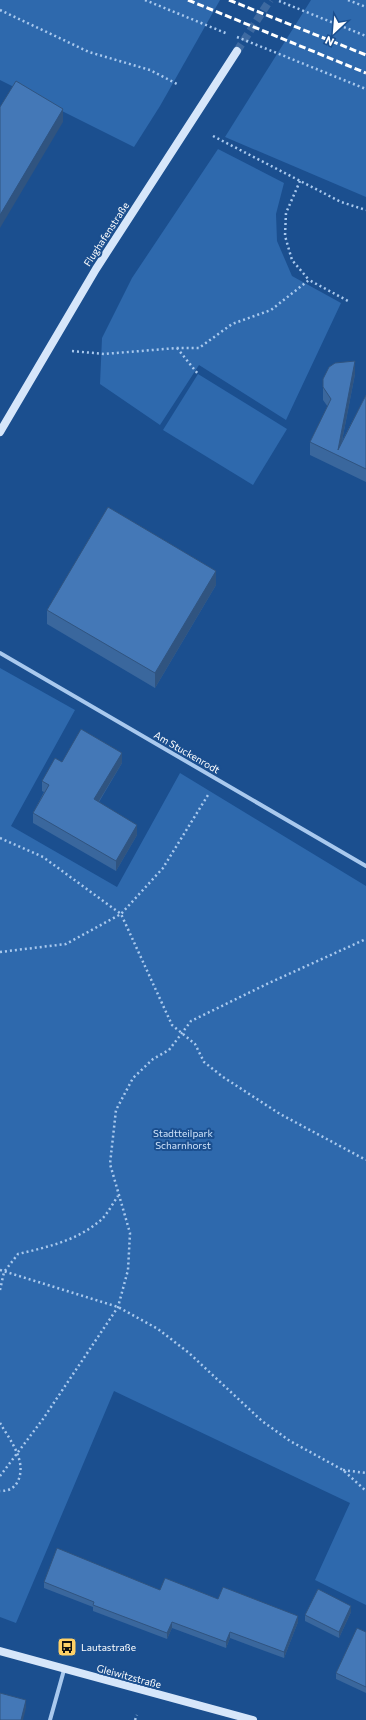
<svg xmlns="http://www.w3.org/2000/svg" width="366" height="1720" font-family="Commissioner,sans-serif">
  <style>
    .green { fill: #2e69ad }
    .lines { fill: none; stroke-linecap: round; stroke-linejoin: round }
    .secondary-tunnel { stroke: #3d69a0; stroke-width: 8; stroke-dasharray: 8 4; stroke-linecap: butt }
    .path { stroke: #a9c9ee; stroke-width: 2.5; stroke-dasharray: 2 3; stroke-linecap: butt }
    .street { stroke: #a9c9ee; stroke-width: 4 }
    .secondary { stroke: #d6e6fa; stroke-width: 8 }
    .rail { stroke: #fff; stroke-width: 3; stroke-dasharray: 7 3; stroke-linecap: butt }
    .path-bridge { stroke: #a9c9ee; stroke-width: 2.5; stroke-dasharray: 2 3; stroke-linecap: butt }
    .wall { fill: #3a679d }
    .shaded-wall { fill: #305480 }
    .building { fill: #4478b7; stroke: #305480 }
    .labels { text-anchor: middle; stroke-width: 4; stroke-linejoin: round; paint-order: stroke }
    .street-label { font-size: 10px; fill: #fff; stroke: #1b4f8f }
    .park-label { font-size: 10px; fill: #cfe3fa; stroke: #1b4f8f }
    .poi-label { font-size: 10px; fill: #fff; stroke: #1b4f8f; text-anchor: start }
  </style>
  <rect width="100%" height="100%" fill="#1b4f8f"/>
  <g class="green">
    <path d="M0 0H220L160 106 134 147 0 80Z"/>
    <path d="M311 0H366V197L225 137Z"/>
    <path d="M218 149 284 183 276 214 277 241 292 276 341 303 286 420 199 365 160 425 100 384 102 338 132 278Z"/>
    <path d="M198 374 287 429 253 485 163 430Z"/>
    <path d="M0 668 75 710 11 826 117 887 180 773 366 886V1605L315 1580 350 1503 114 1391 16 1623 0 1617Z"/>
  </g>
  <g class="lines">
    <path class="secondary-tunnel" d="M237 51 270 0"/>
    <g class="path">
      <path d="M145 0 228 34"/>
      <path d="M348 0 366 7"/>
      <path d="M279 1 366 36"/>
      <path d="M0 10 89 52 150 70 179 85"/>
      <path d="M213 136 341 202 366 210"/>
      <path d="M300 181 286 213 285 236 292 260 309 280"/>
      <path d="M177 348 198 374"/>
      <path d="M72 351 104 354 177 348H199L232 324 271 310 309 280 350 302"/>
      <path d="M0 838 43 857 121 914 172 1025 195 1044 204 1062 223 1077 280 1114 366 1160"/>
      <path d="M0 952 66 944 121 914 163 868 208 795"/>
      <path d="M0 1270 118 1307 158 1329 189 1353 262 1421 290 1441 343 1470 366 1491"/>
      <path d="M0 1290 4 1272 18 1254C48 1247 79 1240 102 1219 108 1213 113 1203 118 1196"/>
      <path d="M0 1423C10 1440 27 1461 18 1481 14 1489 8 1491 0 1491"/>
      <path d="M343 1470 366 1473"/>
      <path d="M0 1476 43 1419 118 1307 128 1270 130 1233 110 1164 116 1110 133 1078 153 1059 169 1050 191 1021 269 983 366 939"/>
      <path d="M135 1720 137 1715"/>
    </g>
    <g class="street">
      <path d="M0 653 366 866"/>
      <path d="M50 1720 64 1670"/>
    </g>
    <g class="secondary">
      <path d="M0 432 96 269 237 51"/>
      <path d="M0 1651 253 1720"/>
    </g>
    <g class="rail">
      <path d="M188 0 366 73"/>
      <path d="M229 0 366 55"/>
    </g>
    <path class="path-bridge" d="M237 37 366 89"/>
  </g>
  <g class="wall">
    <path d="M355 374 342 441 366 395V482L310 455V442L328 407 323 400V379Z"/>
    <path d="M216 585 155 688 47 624V610Z"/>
    <path d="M62 762 122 763 99 802 137 835 116 871 33 823V813L44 792 42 791V781Z"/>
    <path d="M44 1582 160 1590 218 1599 298 1622 284 1658 230 1638 226 1648 172 1628 167 1639 93 1611V1607L44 1588Z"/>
    <path d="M351 1612 339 1638 305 1621V1615Z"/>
    <path d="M366 1632V1693L336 1679V1673Z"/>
  </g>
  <g class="shaded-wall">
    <path d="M63 109V122L0 228V215Z"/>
    <path d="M355 361V374L339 456 338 450Z"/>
    <path d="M216 571V585L155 688V673Z"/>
    <path d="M122 753V763L94 809V799Z"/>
    <path d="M137 825V835L116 871V861Z"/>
    <path d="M351 1606V1612L339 1638V1632Z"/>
    <path d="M298 1616V1622L284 1658V1652Z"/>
    <path d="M172 1622V1628L167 1639V1633Z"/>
    <path d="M230 1632V1638L226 1648V1642Z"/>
    <path d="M26 1700V1708L23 1720H21Z"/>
  </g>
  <g class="building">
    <path d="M16 81 63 109 0 215V107Z"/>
    <path d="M355 361 338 450 366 395V469L310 442 331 399 323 387V379L329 367 335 363Z"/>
    <path d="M108 507 216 571 155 673 47 610Z"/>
    <path d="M81 729 122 753 94 799 137 825 116 861 33 813 49 785 42 781 55 758 62 762Z"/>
    <path d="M57 1548 160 1590 165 1578 218 1599 223 1587 298 1616 284 1652 230 1632 226 1642 172 1622 167 1633 93 1605 94 1602 44 1582Z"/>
    <path d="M318 1589 351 1606 339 1632 305 1615Z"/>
    <path d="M357 1628 366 1632V1687L336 1673Z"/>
    <path d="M0 1693 26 1700 21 1720H0Z"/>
  </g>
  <defs>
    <symbol id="bus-square" viewBox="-11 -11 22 22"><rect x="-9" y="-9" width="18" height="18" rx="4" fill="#ffd166" stroke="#1b4f8f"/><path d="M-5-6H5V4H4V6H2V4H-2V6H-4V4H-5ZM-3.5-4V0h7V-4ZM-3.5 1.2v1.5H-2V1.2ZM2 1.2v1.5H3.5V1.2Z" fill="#111"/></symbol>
  </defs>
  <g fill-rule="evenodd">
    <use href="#bus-square" x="56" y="1636" width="22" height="22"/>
  </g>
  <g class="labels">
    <g class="street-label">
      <text transform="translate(106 234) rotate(-57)" y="4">Flughafenstraße</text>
      <text transform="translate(187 752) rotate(30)" y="4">Am Stuckenrodt</text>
      <text transform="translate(129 1676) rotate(15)" y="4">Gleiwitzstraße</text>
    </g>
    <g class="park-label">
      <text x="183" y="1137">Stadtteilpark<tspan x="183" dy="12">Scharnhorst</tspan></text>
    </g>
    <g class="poi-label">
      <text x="81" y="1651">Lautastraße</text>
    </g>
  </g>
  <g transform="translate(334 32) rotate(206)" stroke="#1b4f8f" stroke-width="3" paint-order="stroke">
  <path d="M0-3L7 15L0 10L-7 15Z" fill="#ffffff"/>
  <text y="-6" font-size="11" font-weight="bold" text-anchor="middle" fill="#ffffff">N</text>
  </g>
</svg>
